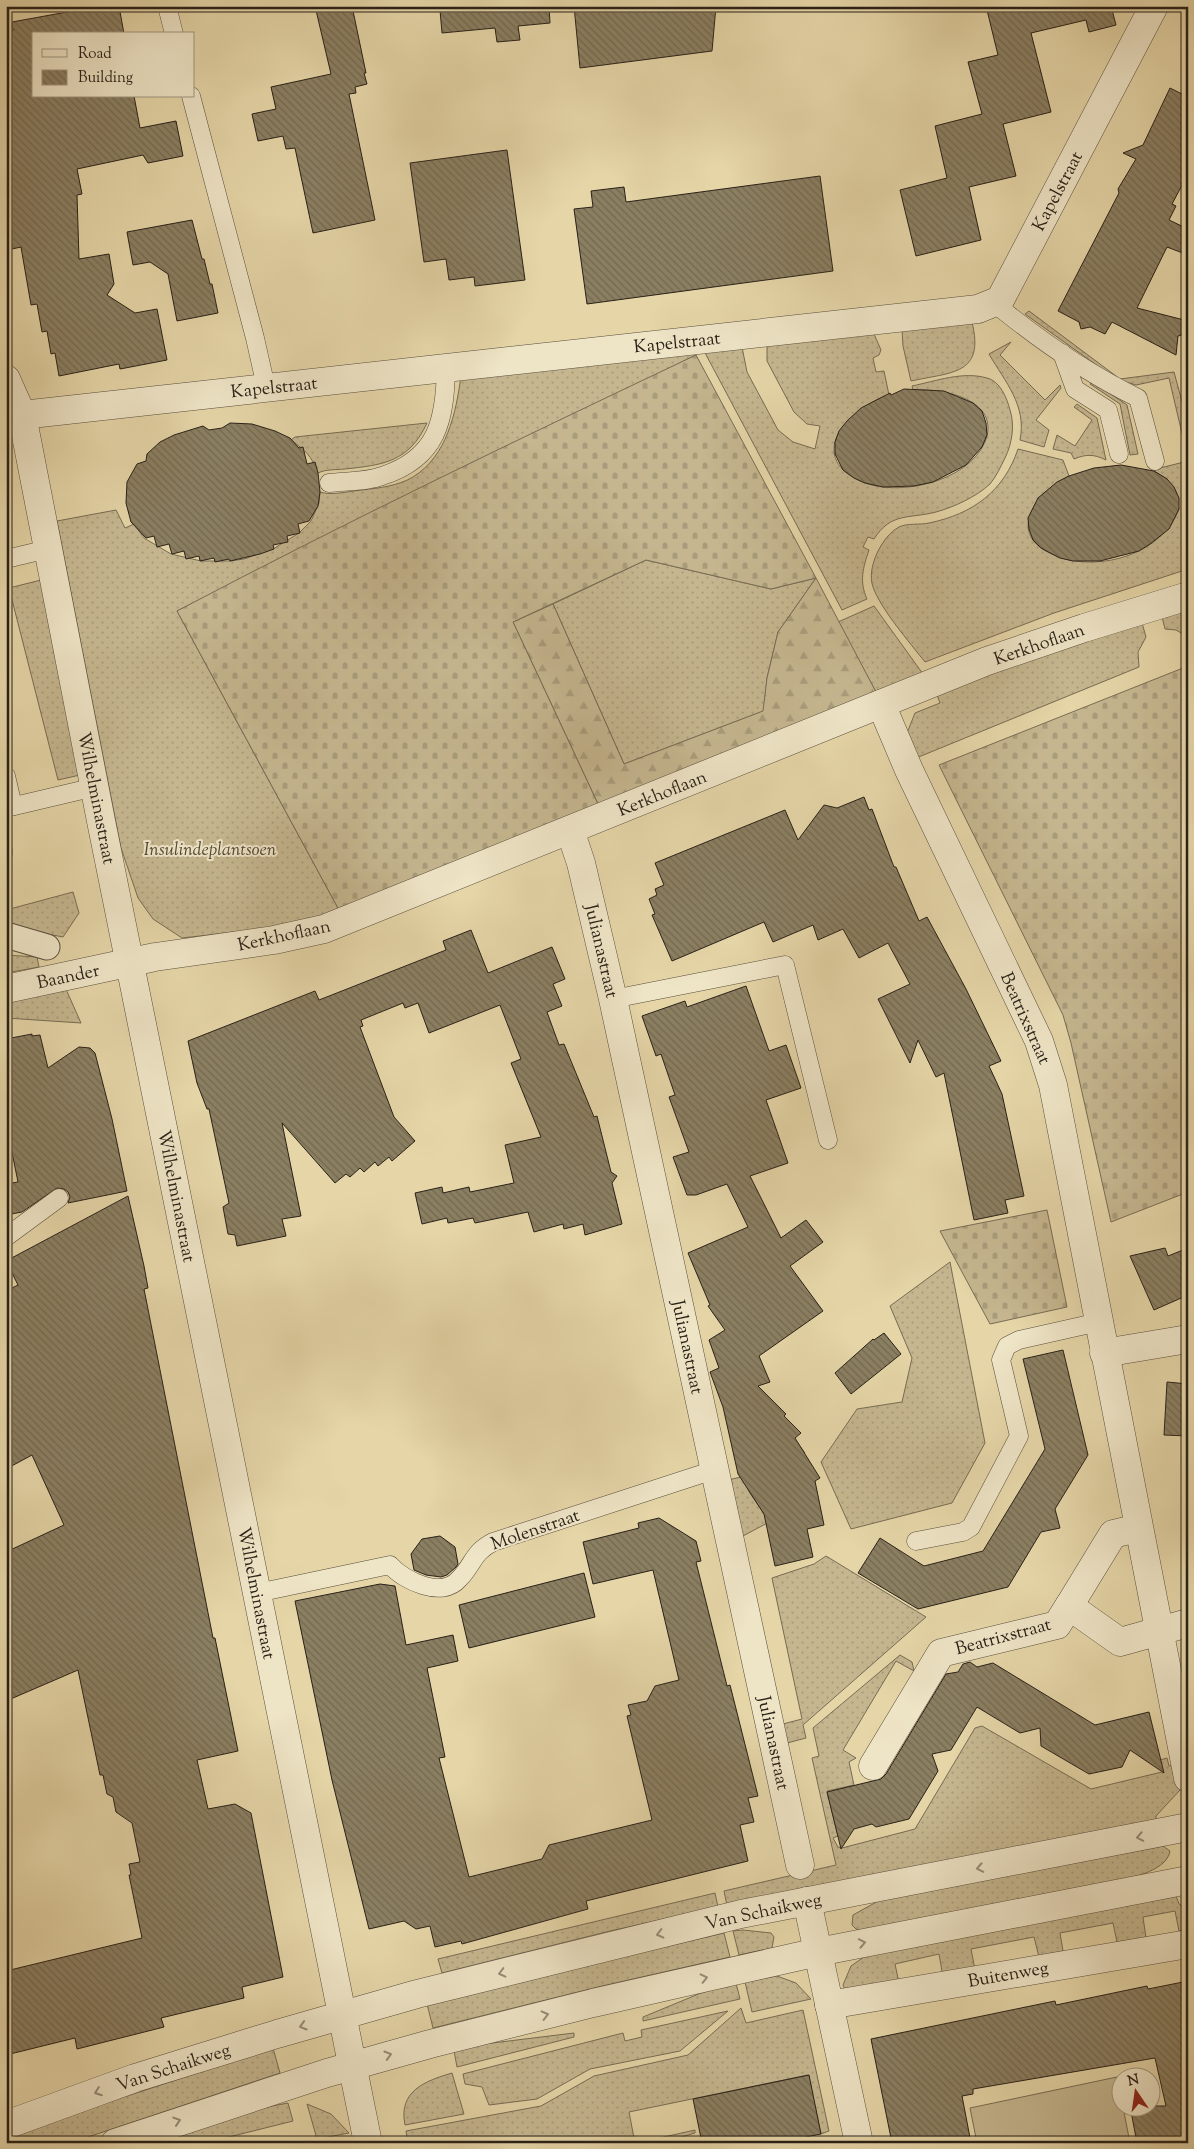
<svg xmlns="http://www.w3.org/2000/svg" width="1194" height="2149" font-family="'Sorts Mill Goudy',serif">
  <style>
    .grass { fill: url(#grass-dots); stroke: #776c54 }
    .forest { fill: url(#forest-firs); stroke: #776c54 }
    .cemetery { fill: url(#cemetery-stones); stroke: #776c54 }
    .garden { fill: #c5b68f; stroke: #776c54 }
    .building { fill: url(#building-back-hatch); stroke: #292118 }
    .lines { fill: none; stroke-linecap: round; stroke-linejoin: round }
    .service-casing { stroke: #584e3c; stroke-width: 19 }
    .pedestrian-casing { stroke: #584e3c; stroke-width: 27 }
    .minor-casing { stroke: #584e3c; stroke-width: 29 }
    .tertiary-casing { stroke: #584e3c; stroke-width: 29 }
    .service { stroke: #eee4c6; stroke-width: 18 }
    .pedestrian { stroke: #eee4c6; stroke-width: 25 }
    .minor { stroke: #eee4c6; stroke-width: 28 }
    .tertiary { stroke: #eee4c6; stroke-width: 28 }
    .oneway { stroke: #958c78 }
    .labels { text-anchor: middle; stroke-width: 4; stroke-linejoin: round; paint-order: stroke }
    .street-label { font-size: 18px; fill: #292118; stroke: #eee4c6 }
    .park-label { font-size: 18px; font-style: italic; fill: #504636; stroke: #eee4c6 }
  </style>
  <defs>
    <pattern id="grass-dots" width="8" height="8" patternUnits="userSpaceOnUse" patternTransform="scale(1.25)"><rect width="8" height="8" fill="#c5b68f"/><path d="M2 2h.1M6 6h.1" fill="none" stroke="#a99c7b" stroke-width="1.8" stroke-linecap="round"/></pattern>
    <pattern id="forest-firs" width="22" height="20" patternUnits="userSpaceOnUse" patternTransform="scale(1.25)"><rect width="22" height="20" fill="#c5b68f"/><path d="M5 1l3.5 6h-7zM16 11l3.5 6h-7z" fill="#a99c7b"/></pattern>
    <pattern id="cemetery-stones" width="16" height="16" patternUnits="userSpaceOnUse" patternTransform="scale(1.25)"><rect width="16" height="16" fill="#c5b68f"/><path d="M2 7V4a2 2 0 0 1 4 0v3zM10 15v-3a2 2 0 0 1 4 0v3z" fill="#a99c7b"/></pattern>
    <pattern id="building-back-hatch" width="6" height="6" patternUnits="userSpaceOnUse" patternTransform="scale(1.25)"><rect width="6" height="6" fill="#8b7f62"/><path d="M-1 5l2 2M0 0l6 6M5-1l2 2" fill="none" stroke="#726850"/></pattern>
  </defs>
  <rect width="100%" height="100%" fill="#e5d5a7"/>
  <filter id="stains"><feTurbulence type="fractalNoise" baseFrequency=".004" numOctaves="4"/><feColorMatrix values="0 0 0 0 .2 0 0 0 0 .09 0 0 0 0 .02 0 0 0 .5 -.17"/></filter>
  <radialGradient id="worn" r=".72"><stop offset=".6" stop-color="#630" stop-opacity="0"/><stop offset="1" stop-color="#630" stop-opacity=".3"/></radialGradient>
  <g class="grass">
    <path d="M1029 311 1120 379 1174 372 1188 424V459L1169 378 1136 385 1116 379 1025 314Z"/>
    <path d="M972 322C985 375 952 372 911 381L903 346 902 330Z"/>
    <path d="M874 334 881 350 879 355 873 358 876 372 884 371 889 395C850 407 804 455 860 481 897 498 968 482 985 442 1002 399 942 388 913 390L912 386C936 381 963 371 987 378 1000 381 1007 398 1010 410 1015 425 1012 444 1005 458 1001 466 996 477 990 484 976 497 954 507 936 512 909 519 891 512 874 539L868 537 863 547 869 550C863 568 859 581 867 599L842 610 704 351 742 347 747 372 778 430 793 442 815 449 820 426 807 424 794 412 767 361V345Z"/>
    <path d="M1011 342 1000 355 1045 400 1060 385 1061 388 1036 420 1049 430 1044 447 1020 440C1027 405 1005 382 989 354Z"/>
    <path d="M696 352V355L177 611 339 910 309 920 278 927 182 938 153 919 138 898 121 848 57 521 116 510 125 528 134 524 144 538 171 554 201 561H230L244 559 273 549 299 533 311 521 319 503 320 492C332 496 349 491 362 490 379 488 398 486 413 477 447 456 456 413 461 376Z"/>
    <path d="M1093 382 1127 405 1138 454 1130 455 1120 404 1090 384Z"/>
    <path d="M1077 404 1097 418 1106 460C1094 454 1086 454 1074 459L1071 453 1053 449 1057 435 1075 446 1092 420 1074 407Z"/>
    <path d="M427 423C409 462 383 465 345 469 336 470 326 469 318 473 311 455 306 451 291 440L295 437Z"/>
    <path d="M1018 449 1063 460 1069 476C1032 495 1004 538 1059 557 1102 572 1163 553 1179 509L1167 479 1154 471 1156 469 1188 461V569L1054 613 925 662C910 643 880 608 873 587 866 568 882 536 899 527 907 523 920 525 929 523 973 514 1004 491 1018 449Z"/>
    <path d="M646 560 771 589 816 578 778 632 767 678 764 711 624 764 553 604Z"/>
    <path d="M41 580 80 775 58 780 9 588Z"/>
    <path d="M874 606 923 674 876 692 838 622Z"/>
    <path d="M1188 610V637L1176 630 1165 629 1162 617Z"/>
    <path d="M1142 623 1146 637 1138 652 1139 667 921 756 917 757 905 738 915 713 940 703 937 695 1012 666Z"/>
    <path d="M6 838C15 847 14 858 6 867Z"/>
    <path d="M73 892 79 913 63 937 6 926V910Z"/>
    <path d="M6 955 37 957 39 967 6 973Z"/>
    <path d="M65 987 81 1023 6 1018V999Z"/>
    <path d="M950 1262 985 1443 952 1503 851 1529 821 1462 857 1409 902 1402 912 1358 890 1306Z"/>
    <path d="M797 1442 805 1453 748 1490 764 1514 810 1484 775 1519 741 1537 728 1480 758 1473Z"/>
    <path d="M826 1556 926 1617 803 1725 806 1738 787 1743 783 1724 802 1719 772 1578 814 1564Z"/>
    <path d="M900 1655 912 1662 914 1671 896 1661 843 1750 856 1758 849 1762 854 1785 827 1791 838 1836 833 1838 838 1847 842 1848 915 1829 975 1728 982 1726 1091 1789 1162 1772 1160 1760 1167 1758 1169 1766 1175 1765 1180 1790 1156 1816V1820L727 1906 724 1891 836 1865 812 1758 819 1756 813 1728Z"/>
    <path d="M1163 1846 1170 1851C1168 1866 1145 1874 1133 1877L861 1930 856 1929 852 1925 853 1915 880 1900Z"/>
    <path d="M715 1893 718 1907 610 1931 442 1973 438 1959Z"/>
    <path d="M1176 1896 1179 1904 1188 1910V1930L1179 1931 1175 1911 1143 1917 1146 1938 1117 1942 1113 1923 1060 1933 1063 1951 1039 1957 1034 1937 971 1949 975 1970 943 1977 939 1954 895 1964 899 1983 845 1990 843 1985 851 1966 867 1955Z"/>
    <path d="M743 1930 771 1933 774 1937 772 1948 739 1955 733 1931Z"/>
    <path d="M724 1933 730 1957 602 1986 433 2028 427 2004 595 1963Z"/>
    <path d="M777 1976 796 1983 811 1999 752 2012 745 1982Z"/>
    <path d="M736 1983 740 1999 643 2021V2017L701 1993Z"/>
    <path d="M741 2008 746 2023 803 2010 829 2131 821 2134 808 2075 629 2112 635 2143H408L406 2131 541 2106 594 2076 688 2055Z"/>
    <path d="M728 2011 680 2051 590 2069 537 2099 489 2105 482 2087 465 2084 463 2074 623 2033 625 2041 642 2037 641 2030Z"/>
    <path d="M574 2033V2037L457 2067 454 2051 476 2045Z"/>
    <path d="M273 2048 280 2073 70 2143H6V2140L103 2104Z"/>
    <path d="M452 2073 464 2114 405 2125C398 2091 425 2081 452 2073Z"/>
    <path d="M288 2103 293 2121 225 2138 226 2143H167V2141C204 2128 249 2109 288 2103Z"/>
    <path d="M307 2104 331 2114 349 2133 317 2139Z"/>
    <path d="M695 2130V2133L661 2143H637Z"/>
  </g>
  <path class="forest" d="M816 578 876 692 598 804 513 622 553 604 624 764 763 711 767 678 778 632Z"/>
  <g class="cemetery">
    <path d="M696 355 816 578 771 589 646 560 513 622 598 804 339 910 177 611C348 521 521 438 696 355Z"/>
    <path d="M1188 666V1192L1111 1222 1071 1043 1063 1015 939 765Z"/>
    <path d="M1047 1210 1067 1307 990 1324 940 1231Z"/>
  </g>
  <path class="garden" d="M1117 2077 1122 2106 1123 2107 1130 2143H977L970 2108Z"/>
  <g class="building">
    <path d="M100 6H119L124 34H34V96H134L140 128 176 121 183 156 148 163 143 155 77 169 82 194 77 195 79 259 109 254 114 284 107 295 135 313 157 309 167 360 120 369 119 364 59 376 55 353 51 354 47 331 42 332 37 304 31 305 21 247 12 249 6 219V35L13 31 12 22Z"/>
    <path d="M315 6H352L366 73H364L367 84 355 87 356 93 349 94 375 220 313 233 295 148 286 149 283 136 258 141 252 114 276 109 271 87 331 74Z"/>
    <path d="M493 6H549L550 23 518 26 520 40 497 42 495 28 442 33 440 10Z"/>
    <path d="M574 6H716L712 51 580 68Z"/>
    <path d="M986 6H1111L1116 25 1089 32 1086 20 1031 33 1051 112 1003 124 1016 176 969 187 981 240 916 256 900 190 947 178 935 126 982 114 968 62 998 55Z"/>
    <path d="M1170 88 1188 97V174L1172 204 1176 206 1169 220 1188 229V255L1167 247 1137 308 1188 321V333L1178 336 1176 355 1112 322 1105 334 1090 327 1081 329 1079 322 1058 311 1119 193 1118 189 1136 159 1123 153 1143 145Z"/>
    <path d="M507 150 525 280 475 286 474 277 449 280 446 259 424 262 410 163Z"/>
    <path d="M820 176 833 271 587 304 574 209 593 207 591 191 624 187 626 202Z"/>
    <path d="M192 220 202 259H204L210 284H212L218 313 177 321 168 274 150 262 133 265 127 232Z"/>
    <path d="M904 389 944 391 973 403 982 411 986 423 987 435 982 447 966 465 933 482 914 486 883 487 865 483 854 478 843 470 835 454V442L839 431 847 421 861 408 890 393 891 395Z"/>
    <path d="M230 423 252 424 275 431 290 438 299 448 303 447 307 464 315 462 318 473 320 492 318 506 309 521 298 524 300 533 287 536 288 542 273 545 274 549 260 554 230 561 229 559 215 562 214 558 200 561 199 556 186 559 184 551 172 554 169 544 157 547 154 536 146 538 131 522 126 503 127 482 137 464 146 461 147 454 160 442 174 435 203 426 209 430 222 428Z"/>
    <path d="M1121 465 1154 471 1167 479 1174 487 1179 498V509L1169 529 1150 544 1139 551 1100 561H1073L1060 558 1041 548 1033 540 1029 529 1028 518 1038 498 1057 482 1069 476 1094 468Z"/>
    <path d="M864 797 869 810 872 809 894 867H896L919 921 927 917 966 989 1001 1061 989 1066 1002 1094 1024 1196 1005 1200 1008 1213 974 1220 944 1073 936 1077 918 1040 910 1063 878 999 910 984 888 943 859 958 843 929 818 940 813 925 773 942 764 922 672 961 652 915 655 914 649 899 657 895 655 889 664 885 655 863 785 810 798 840 824 805 837 808Z"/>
    <path d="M471 930 488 973 552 947 565 979 553 984 562 1006 547 1012 559 1045 564 1044 594 1117 597 1116 611 1172 617 1176 612 1183 622 1224 585 1235 583 1224 564 1229 563 1224 534 1232 528 1212 475 1223 473 1218 448 1223 447 1218 422 1224 415 1193 442 1187 443 1193 469 1187 470 1192 514 1183 505 1145 541 1137 511 1063 521 1059 500 1005 429 1033 418 1003 405 1008 403 1003 361 1020 363 1026 360 1027 394 1117 415 1141 392 1161 389 1157 378 1166 375 1162 364 1172 360 1168 350 1177 346 1174 335 1183 282 1123 301 1216 282 1219 286 1236 237 1246 235 1235 228 1234 223 1207 229 1203 209 1109H207L197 1083 188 1041 315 991 319 1000 446 950 443 941Z"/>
    <path d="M746 986 769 1051 786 1045 801 1088 766 1100 788 1163 750 1176 781 1238 806 1220 823 1242 790 1266 823 1311 759 1356 770 1382 758 1386 786 1414 784 1416 801 1433 795 1438 820 1478 815 1481 824 1525 807 1529 813 1557 775 1566 764 1514 738 1474 723 1407 710 1372 719 1368 709 1340 725 1330 708 1306 710 1305 688 1253 748 1227 727 1184 696 1195H687L673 1157 689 1152 669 1097 675 1095 661 1054 656 1056 642 1016 685 1001 687 1007Z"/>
    <path d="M32 1034V1036L40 1035 48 1068 79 1047 90 1048 95 1053 112 1119 127 1191 68 1203 70 1197 68 1192 64 1189 57 1188 22 1212 6 1215V1184L18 1182 6 1123V1039Z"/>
    <path d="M128 1196 144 1266 148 1288 144 1289 213 1638H215L238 1751 197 1760 208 1809 235 1804 251 1813 283 1977 242 1987 244 1998 161 2018 164 2027 77 2049 75 2038 6 2055V1971L142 1938 129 1875H131L129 1864 140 1862 132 1823 116 1812 113 1797 107 1794 103 1775H100L78 1670 6 1701V1552L64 1525 32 1455 6 1469V1291L18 1285 6 1261Z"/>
    <path d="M1165 1248 1168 1256 1188 1248V1295L1154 1310 1130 1256Z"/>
    <path d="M884 1333 901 1354 851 1394 835 1373 873 1339 874 1340Z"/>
    <path d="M1063 1350 1088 1455 1055 1509 1060 1528 1041 1532 1008 1587 918 1609 858 1573 880 1538 924 1566 983 1551 1045 1449 1023 1359Z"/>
    <path d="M1167 1382 1188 1384V1436L1164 1435Z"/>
    <path d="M659 1518 696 1541 701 1561 696 1562 727 1686 730 1685 758 1796 748 1798 754 1822 740 1825 748 1861 586 1901 588 1909 462 1944 461 1941 435 1947 430 1926 416 1929 404 1921 369 1929 332 1780 295 1601 380 1584 395 1586 406 1645 453 1635 458 1661 427 1668 445 1757 439 1758 469 1877 542 1859 549 1845 652 1820 627 1716 631 1715 628 1705 647 1701 655 1686 679 1680 653 1570 593 1584 583 1542 639 1528 638 1523Z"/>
    <path d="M440 1536 455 1547 458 1564 456 1567 447 1575 441 1577 426 1575 414 1570 411 1554 422 1539Z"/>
    <path d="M584 1573 595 1617 469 1648 459 1605Z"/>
    <path d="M970 1662 977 1667 993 1663 1095 1725 1149 1712 1164 1773 1130 1750 1122 1767 1089 1774 1041 1746 1040 1728 1020 1733 977 1707 951 1750 932 1754 938 1771 909 1819 876 1827 872 1824 854 1829 841 1849 827 1792 881 1779 886 1774 946 1674 958 1672 963 1664Z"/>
    <path d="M1188 1981V2143H1137L1130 2106H1166L1155 2058 973 2089V2094L962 2096 971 2143H892L871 2039 1055 2001 1056 2005 1147 1986 1148 1989Z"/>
    <path d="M809 2075 821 2134 776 2143H702L693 2099Z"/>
  </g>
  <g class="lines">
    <defs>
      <g id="service">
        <path d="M167 6 174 34"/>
        <path d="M191 96 255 338 266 387"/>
        <path d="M994 303C1038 339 1086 373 1138 398L1155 461"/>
        <path d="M1062 353 1075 389 1108 410 1119 454"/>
        <path d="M329 483C346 481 366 482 382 476 438 458 445 420 446 368"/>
        <path d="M6 559 48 549"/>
        <path d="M6 776 13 806"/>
        <path d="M6 808 95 787"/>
        <path d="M613 999 785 965 828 1140"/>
        <path d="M6 1237 59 1198"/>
        <path d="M916 1541 963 1532 971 1527 1019 1436 1001 1360 1007 1346 1019 1340 1099 1322"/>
        <path d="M257 1593 390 1565C404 1581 442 1599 459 1579 474 1564 472 1553 493 1542L714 1470"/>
      </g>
      <path id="pedestrian" d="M6 935 47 947"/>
      <g id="minor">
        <path d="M6 379 22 415 101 821 368 2143"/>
        <path d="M22 415 978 309 1000 300 1154 6"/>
        <path d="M881 704 909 770 1039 1041 1053 1085 1188 1778"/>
        <path d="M570 830 581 863 613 999 800 1865"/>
        <path d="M6 989 155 957 274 940 324 929 987 661 1084 628 1188 596"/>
        <path d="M1104 1353 1188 1339"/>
        <path d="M1069 1606 1113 1534 1138 1528"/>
        <path d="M873 1766 941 1653 1057 1625 1069 1606 1120 1642 1188 1623"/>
        <path d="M807 1901 859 2143"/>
        <path d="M829 2005 1188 1944"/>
      </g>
      <g id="tertiary">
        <path d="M6 2125 135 2078 277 2034 417 1994 741 1914 1188 1827"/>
        <path d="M115 2143 327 2073 430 2044 593 2003 818 1952 1188 1880"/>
      </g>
    </defs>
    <use href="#service" class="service-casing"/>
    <use href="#pedestrian" class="pedestrian-casing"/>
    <use href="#minor" class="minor-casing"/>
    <use href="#tertiary" class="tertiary-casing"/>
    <use href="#service" class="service"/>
    <use href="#pedestrian" class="pedestrian"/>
    <use href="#minor" class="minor"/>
    <use href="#tertiary" class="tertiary"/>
  </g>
  <defs><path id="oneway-chevron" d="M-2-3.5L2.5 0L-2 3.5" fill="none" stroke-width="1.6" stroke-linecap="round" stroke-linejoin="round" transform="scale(1.25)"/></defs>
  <g class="oneway">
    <use href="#oneway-chevron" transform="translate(1140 1837) rotate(169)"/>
    <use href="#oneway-chevron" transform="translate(980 1868) rotate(169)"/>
    <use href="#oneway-chevron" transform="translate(660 1934) rotate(166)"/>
    <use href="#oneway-chevron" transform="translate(862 1943) rotate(-11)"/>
    <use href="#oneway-chevron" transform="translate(502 1973) rotate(166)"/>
    <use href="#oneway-chevron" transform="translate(704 1978) rotate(-13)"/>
    <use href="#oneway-chevron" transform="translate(545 2015) rotate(-14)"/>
    <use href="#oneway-chevron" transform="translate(303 2026) rotate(163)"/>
    <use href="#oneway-chevron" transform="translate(388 2055) rotate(-16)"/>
    <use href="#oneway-chevron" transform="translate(98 2092) rotate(160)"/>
    <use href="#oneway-chevron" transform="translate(177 2121) rotate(-18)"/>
  </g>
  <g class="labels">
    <g class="street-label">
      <text transform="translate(1057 191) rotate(-62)" y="6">Kapelstraat</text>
      <text transform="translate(677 342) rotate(-6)" y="6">Kapelstraat</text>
      <text transform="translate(274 387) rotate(-6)" y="6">Kapelstraat</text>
      <text transform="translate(1039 644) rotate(-19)" y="6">Kerkhoflaan</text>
      <text transform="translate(662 793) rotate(-22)" y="6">Kerkhoflaan</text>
      <text transform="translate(97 798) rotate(79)" y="6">Wilhelminastraat</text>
      <text transform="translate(284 935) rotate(-12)" y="6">Kerkhoflaan</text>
      <text transform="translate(602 951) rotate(77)" y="6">Julianastraat</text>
      <text transform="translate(68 976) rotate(-12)" y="6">Baander</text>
      <text transform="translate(1026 1018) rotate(66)" y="6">Beatrixstraat</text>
      <text transform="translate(177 1196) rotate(79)" y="6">Wilhelminastraat</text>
      <text transform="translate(688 1347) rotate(78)" y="6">Julianastraat</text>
      <text transform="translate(535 1529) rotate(-19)" y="6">Molenstraat</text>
      <text transform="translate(257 1593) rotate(79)" y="6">Wilhelminastraat</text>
      <text transform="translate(1003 1636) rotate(-15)" y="6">Beatrixstraat</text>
      <text transform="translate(774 1743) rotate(78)" y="6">Julianastraat</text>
      <text transform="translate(763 1911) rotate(-12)" y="6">Van Schaikweg</text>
      <text transform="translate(1008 1974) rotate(-10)" y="6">Buitenweg</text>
      <text transform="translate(173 2067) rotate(-18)" y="6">Van Schaikweg</text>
    </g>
    <g class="park-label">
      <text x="210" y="855">Insulindeplantsoen</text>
    </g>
  </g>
  <rect width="1194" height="2149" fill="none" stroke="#e5d5a7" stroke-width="25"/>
  <rect x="8" y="8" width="1179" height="2134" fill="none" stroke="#292118" stroke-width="2.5"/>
  <rect x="12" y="12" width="1169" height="2124" fill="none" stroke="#292118"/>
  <rect x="32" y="32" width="162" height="65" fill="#eee4c6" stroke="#9f9680"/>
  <rect x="42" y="49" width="25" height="8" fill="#eee4c6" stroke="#9f9680"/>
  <text x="78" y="58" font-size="15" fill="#292118">Road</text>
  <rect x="42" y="70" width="25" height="15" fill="url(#building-back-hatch)" stroke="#9f9680"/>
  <text x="78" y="82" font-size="15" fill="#292118">Building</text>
  <g transform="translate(1136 2092) rotate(347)"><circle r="24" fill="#eee4c6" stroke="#9f9680"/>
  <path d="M0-4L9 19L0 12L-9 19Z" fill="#8f2418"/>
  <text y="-8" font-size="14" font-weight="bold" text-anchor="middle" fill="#292118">N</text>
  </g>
  <rect width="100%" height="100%" filter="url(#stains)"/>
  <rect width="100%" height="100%" fill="url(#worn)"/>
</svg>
